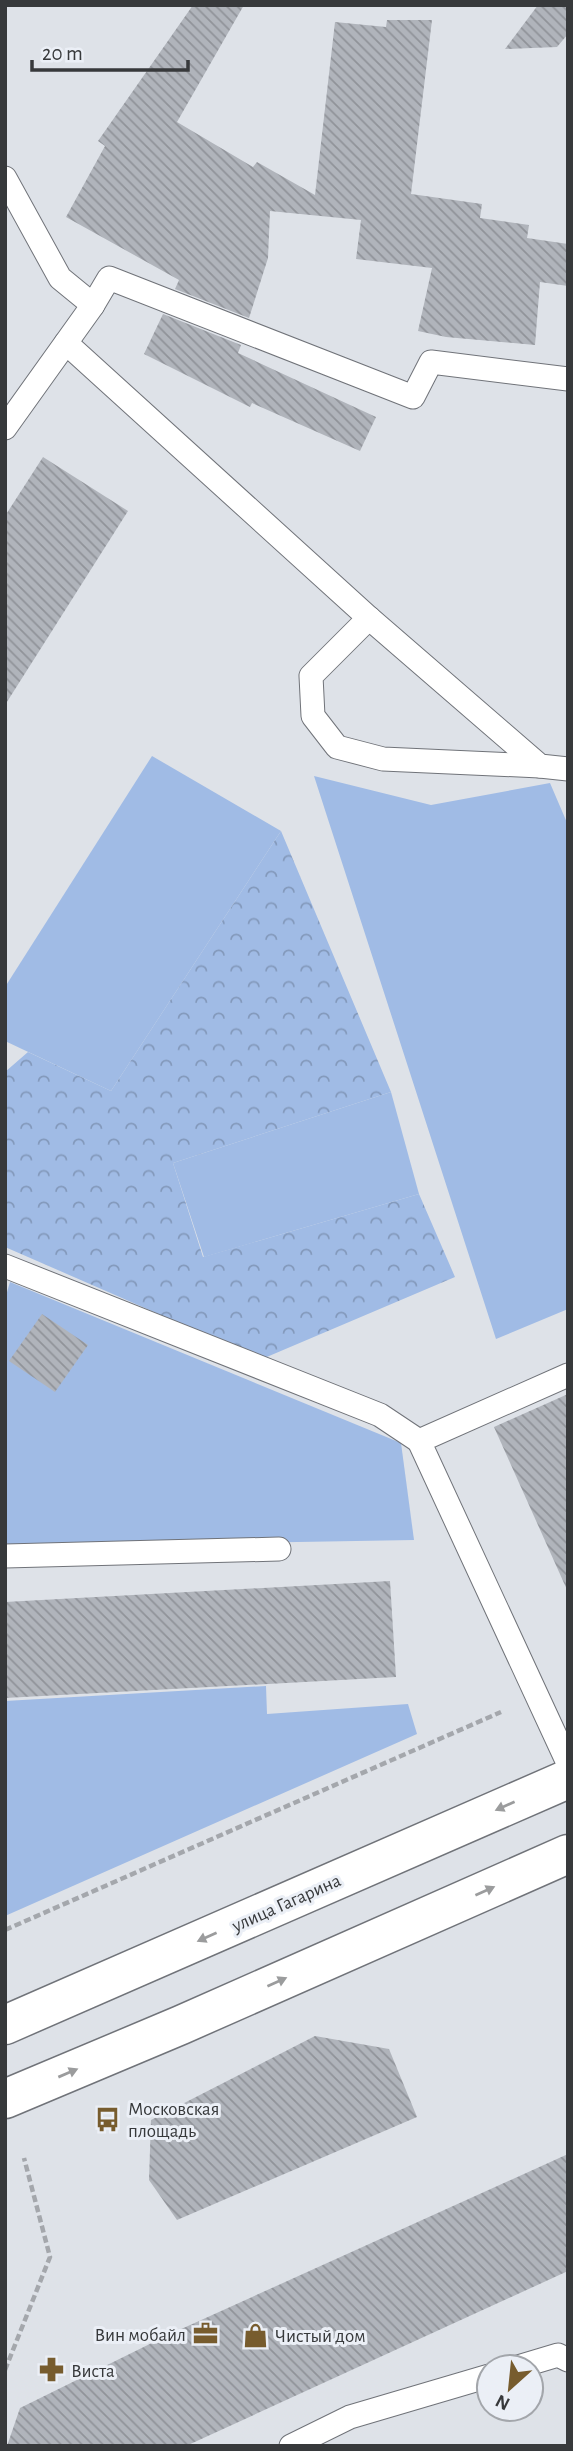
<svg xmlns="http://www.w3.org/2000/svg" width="573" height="2451" font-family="'Alegreya Sans',sans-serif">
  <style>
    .grass { fill: #a0bbe5 }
    .park { fill: url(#park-crowns) }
    .building { fill: url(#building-back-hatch) }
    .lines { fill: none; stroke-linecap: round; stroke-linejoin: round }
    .lane-casing { stroke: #707379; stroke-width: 25 }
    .primary-casing { stroke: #707379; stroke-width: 41 }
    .path { stroke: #a4a7ac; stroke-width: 4.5; stroke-dasharray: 7 3.5; stroke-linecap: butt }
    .lane { stroke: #fff; stroke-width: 23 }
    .primary { stroke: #fff; stroke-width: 38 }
    .oneway { fill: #9b9c9d }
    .labels { text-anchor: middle; stroke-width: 6; stroke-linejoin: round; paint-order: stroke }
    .street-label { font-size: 19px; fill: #37393b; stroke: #ebeff6 }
    .poi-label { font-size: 19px; fill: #37393b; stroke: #ebeff6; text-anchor: start }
  </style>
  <defs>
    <pattern id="park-crowns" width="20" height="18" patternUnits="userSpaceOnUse" patternTransform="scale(1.75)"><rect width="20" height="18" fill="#a0bbe5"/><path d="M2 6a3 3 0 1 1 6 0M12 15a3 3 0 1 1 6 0" fill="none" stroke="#8399bb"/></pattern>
    <pattern id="building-back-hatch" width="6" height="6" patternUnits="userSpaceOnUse" patternTransform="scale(1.75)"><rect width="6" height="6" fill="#b0b4bb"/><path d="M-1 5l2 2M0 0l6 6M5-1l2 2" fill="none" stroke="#909399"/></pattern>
  </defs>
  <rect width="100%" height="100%" fill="#dee2e8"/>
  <g class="grass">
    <path d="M152 756 281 831 111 1091 5 1041V987Z"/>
    <path d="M314 776 431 805 550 783 568 825V1309L496 1339Z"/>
    <path d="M391 1092 419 1194 204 1257 173 1163Z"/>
    <path d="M10 1282 401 1443 414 1540 5 1547V1299Z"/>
    <path d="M266 1686 267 1714 408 1704 417 1734 5 1916V1701Z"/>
  </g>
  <path class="park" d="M281 831 391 1092 173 1163 203 1257 419 1194 455 1277 262 1359 5 1247V1072L28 1052 111 1091Z"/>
  <g class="building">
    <path d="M193 5H244L177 122 253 167 257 162 315 195 335 22 386 27 387 20H432L411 194 482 204 480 218 529 225 527 238 568 244V286L540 282 535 345 446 337 418 331 432 268 356 259 361 220 270 211 268 258 249 318 175 289 179 280 66 217 105 146 98 141Z"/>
    <path d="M538 5H568V34L557 47 505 49Z"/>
    <path d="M163 314 241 345 238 353 376 417 360 451 252 403 250 407 144 354Z"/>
    <path d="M43 457 128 511 5 705V516Z"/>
    <path d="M42 1314 88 1345 55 1392 9 1361Z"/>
    <path d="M568 1394V1592L494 1427Z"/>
    <path d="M390 1581 396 1677 5 1698V1602Z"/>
    <path d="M315 2036 389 2049 417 2117 177 2220 149 2180 151 2120Z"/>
    <path d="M568 2154V2271L186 2446H7L20 2408 168 2335Z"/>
  </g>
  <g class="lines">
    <defs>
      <g id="lane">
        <path d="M5 178 60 278 93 305"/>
        <path d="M66 343 369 618 540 766 568 769"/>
        <path d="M5 428 93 305 109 278 413 397 431 362 568 379"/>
        <path d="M369 618 311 676 313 716 337 747 383 759 540 766"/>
        <path d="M5 1266 380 1415 419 1441"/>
        <path d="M568 1375 419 1441 568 1763"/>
        <path d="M5 1556 279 1549"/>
        <path d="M518 2367 558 2355 568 2360"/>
        <path d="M291 2446 350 2417 489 2376"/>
      </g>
      <g id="primary">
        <path d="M5 2025 568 1779"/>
        <path d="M5 2099 181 2025 568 1854"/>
      </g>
    </defs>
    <use href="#lane" class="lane-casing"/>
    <use href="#primary" class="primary-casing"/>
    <g class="path">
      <path d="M5 1930 501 1712"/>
      <path d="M5 2370 50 2257 24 2158"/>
    </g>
    <use href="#lane" class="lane"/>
    <use href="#primary" class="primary"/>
  </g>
  <defs><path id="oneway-solid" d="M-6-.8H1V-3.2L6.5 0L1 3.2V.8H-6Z" transform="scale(1.75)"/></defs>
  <g class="oneway">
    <use href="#oneway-solid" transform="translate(505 1806) rotate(156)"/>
    <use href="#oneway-solid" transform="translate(485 1891) rotate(-24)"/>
    <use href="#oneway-solid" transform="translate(207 1937) rotate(156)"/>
    <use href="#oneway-solid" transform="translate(277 1982) rotate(-24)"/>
    <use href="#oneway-solid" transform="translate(68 2073) rotate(-23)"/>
  </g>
  <defs>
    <symbol id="bus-bare" viewBox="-9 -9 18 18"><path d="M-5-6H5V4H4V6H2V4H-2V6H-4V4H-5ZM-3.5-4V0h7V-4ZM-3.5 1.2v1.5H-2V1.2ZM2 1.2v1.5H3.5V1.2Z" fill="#775c2e" stroke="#ebeff6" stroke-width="2.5" paint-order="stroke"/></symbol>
    <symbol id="office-bare" viewBox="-9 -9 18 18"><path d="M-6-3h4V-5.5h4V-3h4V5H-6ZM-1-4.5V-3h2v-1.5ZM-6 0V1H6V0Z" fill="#775c2e" stroke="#ebeff6" stroke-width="2.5" paint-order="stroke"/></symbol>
    <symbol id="shop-bare" viewBox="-9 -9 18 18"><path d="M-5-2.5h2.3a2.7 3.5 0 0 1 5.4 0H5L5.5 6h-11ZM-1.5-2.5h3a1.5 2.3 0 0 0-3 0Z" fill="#775c2e" stroke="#ebeff6" stroke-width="2.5" paint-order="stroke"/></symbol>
    <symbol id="pharmacy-bare" viewBox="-9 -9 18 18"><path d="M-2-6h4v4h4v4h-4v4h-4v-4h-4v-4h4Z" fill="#775c2e" stroke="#ebeff6" stroke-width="2.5" paint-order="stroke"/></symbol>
  </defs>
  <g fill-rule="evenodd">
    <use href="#bus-bare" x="90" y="2102" width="35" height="35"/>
    <use href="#office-bare" x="188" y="2316" width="35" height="35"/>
    <use href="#shop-bare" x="238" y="2318" width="35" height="35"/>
    <use href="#pharmacy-bare" x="34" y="2352" width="35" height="35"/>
  </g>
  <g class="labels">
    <g class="street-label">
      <text transform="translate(286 1902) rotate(-24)" y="7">улица Гагарина</text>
    </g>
    <g class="poi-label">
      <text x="128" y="2115">Московская<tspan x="128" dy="22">площадь</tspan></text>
      <text x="186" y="2341" text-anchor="end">Вин мобайл</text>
      <text x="275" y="2342">Чистый дом</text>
      <text x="71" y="2377">Виста</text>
    </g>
  </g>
  <rect width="573" height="2451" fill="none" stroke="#37393b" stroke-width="14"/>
  <g transform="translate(510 2388) rotate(207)"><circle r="33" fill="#ebeff6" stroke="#a3a6ab" stroke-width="2"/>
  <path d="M0-5L12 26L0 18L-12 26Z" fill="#775c2e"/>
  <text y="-10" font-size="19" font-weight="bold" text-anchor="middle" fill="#37393b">N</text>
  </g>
  <path d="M32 60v10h156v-10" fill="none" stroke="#37393b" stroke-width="3.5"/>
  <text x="42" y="60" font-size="21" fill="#37393b" stroke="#ebeff6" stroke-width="5" paint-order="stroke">20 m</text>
</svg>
